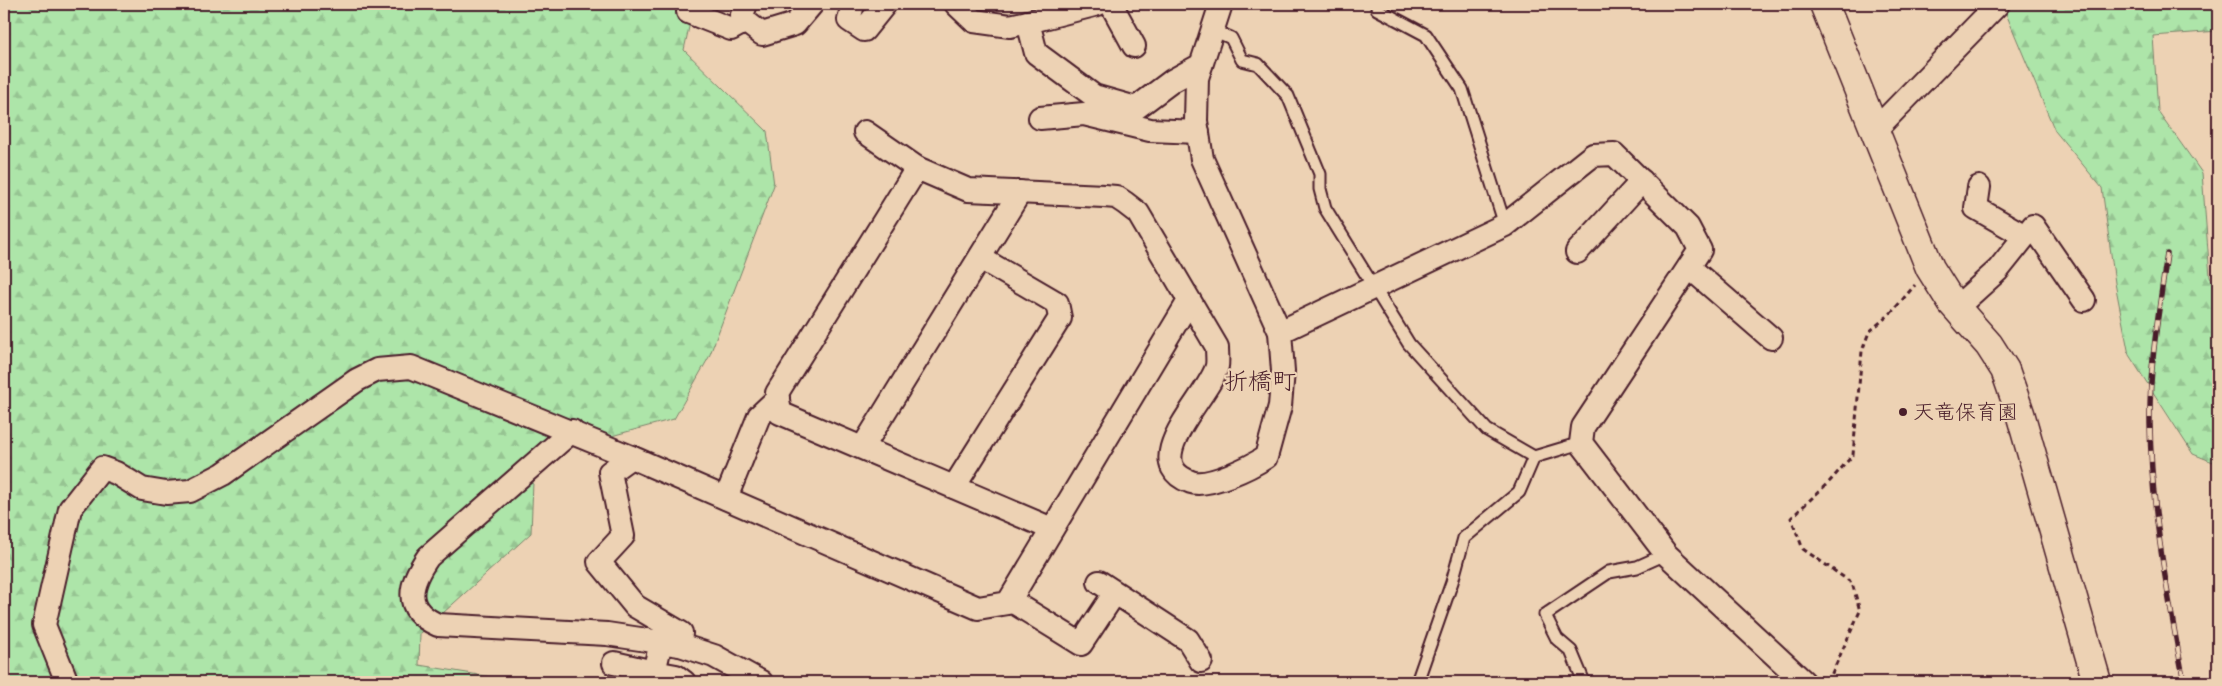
<svg xmlns="http://www.w3.org/2000/svg" width="2222" height="686" font-family="Caveat,'Klee One',sans-serif">
  <style>
    .forest { fill: url(#forest-firs); stroke: #7c826a }
    .lines { fill: none; stroke-linecap: round; stroke-linejoin: round }
    .lane-casing { stroke: #4a1f2b; stroke-width: 15 }
    .street-casing { stroke: #4a1f2b; stroke-width: 26 }
    .secondary-casing { stroke: #4a1f2b; stroke-width: 31 }
    .path { stroke: #4a1f2b; stroke-width: 3; stroke-dasharray: 5 4; stroke-linecap: butt }
    .lane { stroke: #edd2b4; stroke-width: 11 }
    .street { stroke: #edd2b4; stroke-width: 22 }
    .secondary { stroke: #edd2b4; stroke-width: 28 }
    .rail-casing { stroke: #4a1f2b; stroke-width: 5.5 }
    .rail { stroke: #edd2b4; stroke-width: 4; stroke-dasharray: 11; stroke-linecap: butt }
    .poi-dot { fill: #4a1f2b; stroke: #edd2b4; stroke-width: 2 }
    .labels { text-anchor: middle; stroke-width: 4.5; stroke-linejoin: round; paint-order: stroke }
    .poi-label { font-size: 21px; fill: #4a1f2b; stroke: #edd2b4; text-anchor: start }
    .quarter-label { font-size: 24px; fill: #4a1f2b; stroke: #edd2b4 }
  </style>
  <defs>
    <pattern id="forest-firs" width="22" height="20" patternUnits="userSpaceOnUse" patternTransform="scale(1.25)"><rect width="22" height="20" fill="#ade5a9"/><path d="M5 1l3.5 6h-7zM16 11l3.5 6h-7z" fill="#96c492"/></pattern>
  </defs>
  <rect width="100%" height="100%" fill="#edd2b4"/>
  <filter id="ink" filterUnits="userSpaceOnUse"><feTurbulence type="fractalNoise" baseFrequency=".02" numOctaves="2"/><feDisplacementMap in="SourceGraphic" scale="10" xChannelSelector="R" yChannelSelector="G"/><feConvolveMatrix kernelMatrix="1 2 1 2 8 2 1 2 1" color-interpolation-filters="sRGB"/></filter>
  <g filter="url(#ink)">
    <g class="forest">
      <path d="M4 4H694L684 50 767 131 774 185 709 357 674 419 534 457 531 533 420 634 419 665 521 682H4Z"/>
      <path d="M2002 4H2218V31L2153 36 2158 111 2202 173 2210 277 2218 289V464L2193 454 2129 355 2115 283 2102 188 2055 131Z"/>
    </g>
    <g class="lines">
      <defs>
        <g id="lane">
          <path d="M1377 9 1426 35 1462 89 1505 225"/>
          <path d="M1213 30 1231 38 1242 60 1258 64 1288 96 1320 174V189L1325 208 1409 344 1487 430 1534 457 1581 443"/>
          <path d="M1417 682 1452 582 1464 538 1519 492 1534 457"/>
          <path d="M1584 682 1571 651 1557 639 1545 615 1609 572 1637 567 1666 554"/>
        </g>
        <g id="street">
          <path d="M746 4 741 18 762 34 795 24 812 4"/>
          <path d="M853 4 849 20 864 30 885 4"/>
          <path d="M956 4 974 21 1010 26 1028 22"/>
          <path d="M1098 4 1028 22 1036 53 1094 96 1136 108 1172 81 1201 65"/>
          <path d="M1111 4 1134 46"/>
          <path d="M688 12 731 29 744 22"/>
          <path d="M1040 118 1084 114 1150 130 1198 132"/>
          <path d="M1874 128 1882 123 1998 4"/>
          <path d="M865 132 917 168"/>
          <path d="M1979 187 1976 208 2025 236"/>
          <path d="M1577 252 1642 181"/>
          <path d="M1689 267 1771 338"/>
          <path d="M1956 308 1998 270 2033 226 2084 300"/>
          <path d="M1280 332 1505 225 1593 155 1614 154 1688 227 1700 250 1583 427 1581 443 1666 554 1804 682"/>
          <path d="M572 431 428 557C410 583 401 609 438 625L607 634 680 645 714 656 761 682"/>
          <path d="M863 447 1020 192"/>
          <path d="M954 487 1060 318 1057 303 980 258"/>
          <path d="M726 498 759 416 778 398"/>
          <path d="M1052 529 780 413 777 393 917 168 968 190 1104 196 1116 197 1125 203 1138 213 1217 347C1217 353 1218 361 1217 366 1210 396 1135 462 1191 482 1208 488 1251 467 1266 457L1280 406 1283 371 1280 332 1202 159 1196 121 1197 78 1221 4"/>
          <path d="M1099 582 1188 640 1201 661"/>
          <path d="M1010 600 1081 644 1114 594"/>
          <path d="M680 645 681 633 635 606 599 562 623 536 610 472 631 457 978 608 1008 603 1189 301"/>
          <path d="M614 663 654 672 661 642"/>
          <path d="M654 672 676 676 684 682"/>
          <path d="M67 682 44 625 70 509 102 468 116 473 142 489 166 493 190 491 223 474 357 380 377 370 411 367 631 457"/>
        </g>
        <path id="secondary" d="M1824 4 1930 268 1952 303 1989 345 2005 370 2020 413 2097 682"/>
      </defs>
      <use href="#lane" class="lane-casing"/>
      <use href="#street" class="street-casing"/>
      <use href="#secondary" class="secondary-casing"/>
      <path class="path" d="M1828 682 1860 611 1852 583 1803 549 1791 518 1830 481 1853 455 1862 351 1869 332 1891 313 1915 285"/>
      <use href="#lane" class="lane"/>
      <use href="#street" class="street"/>
      <use href="#secondary" class="secondary"/>
      <defs>
        <path id="rail" d="M2167 254C2159 310 2149 367 2150 423 2151 511 2168 596 2184 682"/>
      </defs>
      <use href="#rail" class="rail-casing"/>
      <use href="#rail" class="rail"/>
    </g>
  </g>
  <circle class="poi-dot" cx="1903" cy="412" r="5"/>
  <g class="labels">
    <g class="poi-label">
      <text x="1913" y="419">天竜保育園</text>
    </g>
    <g class="quarter-label">
      <text x="1260" y="389">折橋町</text>
    </g>
  </g>
  <rect width="2222" height="686" fill="none" stroke="#edd2b4" stroke-width="20"/>
  <rect x="10" y="10" width="2202" height="666" fill="none" stroke="#4a1f2b" stroke-width="2" filter="url(#ink)"/>
</svg>
